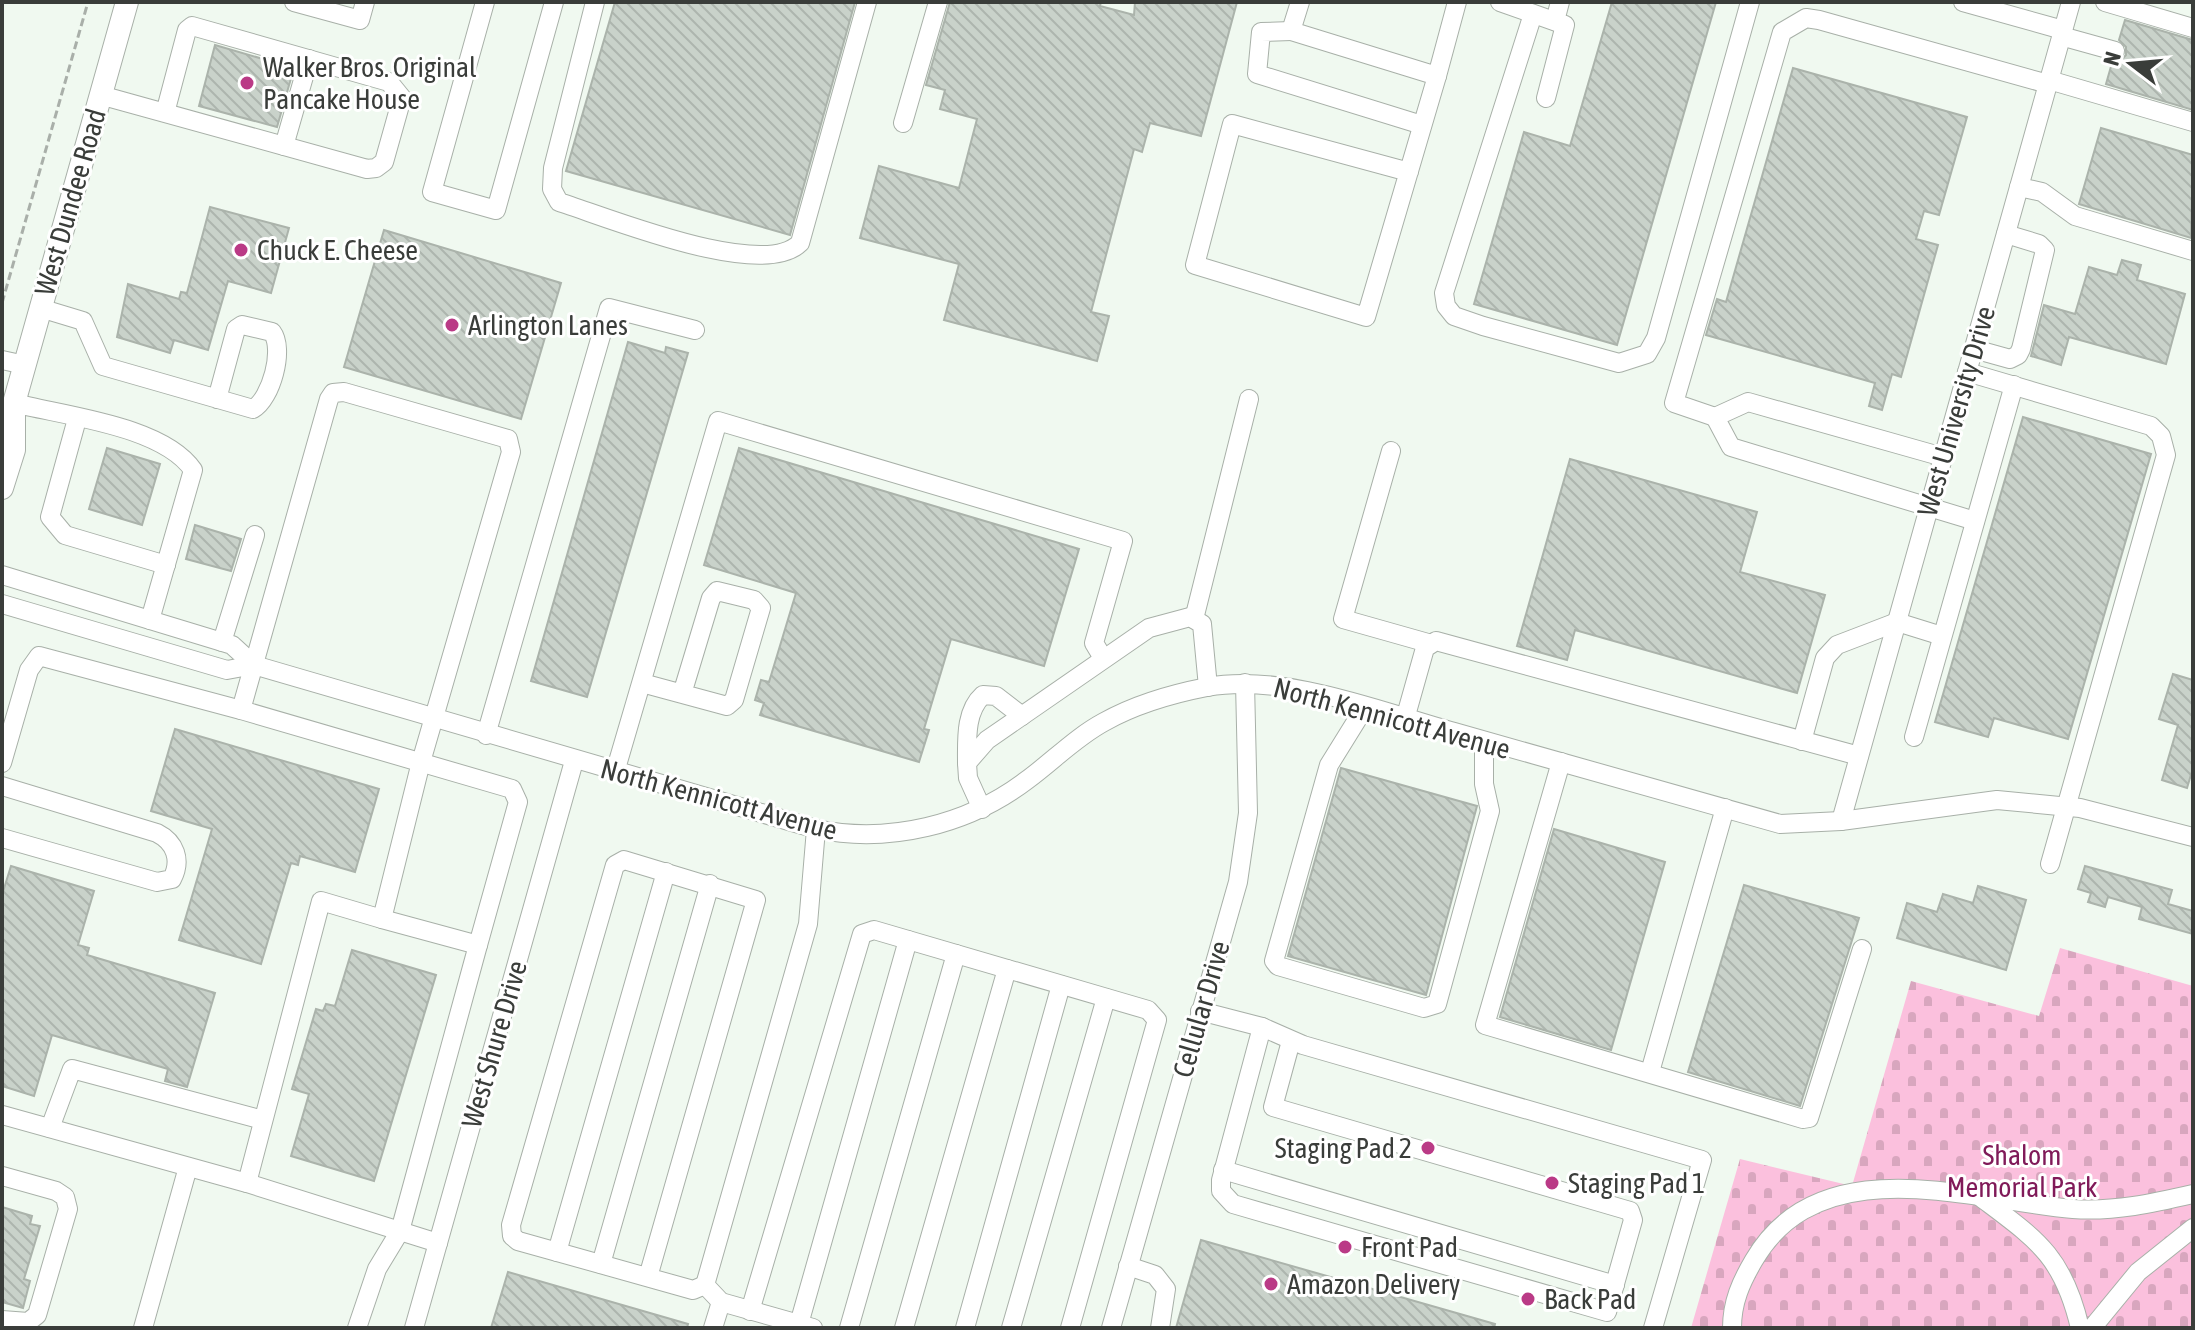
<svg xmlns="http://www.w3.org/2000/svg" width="2195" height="1330" font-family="'Asap Condensed',sans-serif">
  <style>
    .cemetery { fill: url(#cemetery-stones) }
    .building { fill: url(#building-back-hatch); stroke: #abb3ab; stroke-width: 2 }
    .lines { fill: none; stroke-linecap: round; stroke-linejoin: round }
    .minor-casing { stroke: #a8b0a8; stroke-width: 20 }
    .major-casing { stroke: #a8b0a8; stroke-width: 24 }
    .path { stroke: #a9afa9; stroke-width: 3; stroke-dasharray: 8 4; stroke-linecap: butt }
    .minor { stroke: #fff; stroke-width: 18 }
    .major { stroke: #fff; stroke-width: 22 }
    .poi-dot { fill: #ba3a86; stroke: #fff; stroke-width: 3 }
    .labels { text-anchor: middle; stroke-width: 6; stroke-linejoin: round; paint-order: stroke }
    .poi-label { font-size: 28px; fill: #3a3d3a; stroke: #fff; text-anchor: start }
    .street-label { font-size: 28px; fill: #3a3d3a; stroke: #fff }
    .park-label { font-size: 28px; fill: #801a59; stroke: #fff }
  </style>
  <defs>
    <pattern id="cemetery-stones" width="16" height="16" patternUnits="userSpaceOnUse" patternTransform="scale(2)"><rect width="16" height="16" fill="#fbc0dd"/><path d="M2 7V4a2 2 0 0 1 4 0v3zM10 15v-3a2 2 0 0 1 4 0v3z" fill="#d8a6be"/></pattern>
    <pattern id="building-back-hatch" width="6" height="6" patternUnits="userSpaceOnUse" patternTransform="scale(2)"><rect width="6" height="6" fill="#c9d2ca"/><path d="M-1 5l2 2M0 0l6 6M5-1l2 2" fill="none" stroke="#adb5ae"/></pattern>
  </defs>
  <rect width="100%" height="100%" fill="#f0f9f0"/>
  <path class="cemetery" d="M2060 948 2193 986V1328H1691L1740 1159 1852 1186 1911 981 2039 1016Z"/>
  <g class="building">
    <path d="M615 2H855L790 235 566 171Z"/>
    <path d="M950 2H1101L1100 6 1134 15 1135 2H1237L1201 136 1150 123 1142 152 1134 149 1091 312 1109 316 1097 361 944 320 959 264 860 238 879 166 959 188 977 119 940 109 945 90 926 85Z"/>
    <path d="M1612 2H1716L1617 345 1474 304 1524 132 1570 146Z"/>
    <path d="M2125 20 2193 40V110L2106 84 2112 63 2119 62 2126 55V47L2119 40Z"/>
    <path d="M215 45 294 68 277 127 199 106Z"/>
    <path d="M1793 68 1967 117 1939 215 1924 211 1916 239 1938 245 1901 377 1892 374 1882 410 1869 406 1875 383 1706 335 1717 299 1726 302Z"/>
    <path d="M2101 128 2193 155 2191 238 2079 204Z"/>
    <path d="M210 207 289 228 271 293 228 281 208 350 174 340 170 353 117 337 128 284 179 299 181 292 187 293Z"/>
    <path d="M384 230 561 283 521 419 344 367Z"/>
    <path d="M2122 260 2141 265 2137 280 2185 294 2166 364 2069 337 2061 365 2031 356 2044 305 2075 314 2089 267 2117 275Z"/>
    <path d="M628 342 665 353 666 347 688 353 587 697 531 681Z"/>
    <path d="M2023 417 2151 454 2068 739 1994 718 1988 737 1935 722Z"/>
    <path d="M107 448 160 464 142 525 89 509Z"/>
    <path d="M739 448 1079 549 1044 666 951 639 924 729 929 730 919 762 760 715 764 703 755 700 761 680 769 682 796 593 704 565Z"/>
    <path d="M1570 459 1757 512 1740 572 1825 595 1797 693 1575 630 1567 660 1517 646Z"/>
    <path d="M195 525 241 539 231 571 186 559Z"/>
    <path d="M2173 674 2193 680V768L2187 788 2162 780 2178 725 2159 719Z"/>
    <path d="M175 729 379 789 355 872 300 856 298 865 291 863 261 964 179 940 212 829 151 811Z"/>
    <path d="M1341 768 1477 806 1426 995 1288 956Z"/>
    <path d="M1554 829 1665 862 1611 1050 1500 1017Z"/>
    <path d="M11 866 94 891 78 945 89 948 87 955 215 993 187 1087 165 1081 168 1069 52 1035 34 1096 2 1086V895Z"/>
    <path d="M2085 866 2172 890 2168 904 2193 911V934L2139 919 2142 907 2108 897 2105 907 2088 902 2091 893 2078 889Z"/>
    <path d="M1744 885 1859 918 1800 1106 1688 1072Z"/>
    <path d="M1978 886 2026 900 2006 970 1897 938 1907 903 1937 912 1943 894 1973 903Z"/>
    <path d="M352 950 436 975 374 1181 291 1156 309 1094 292 1089 316 1009 323 1011 326 1004 335 1006Z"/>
    <path d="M2 1207 32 1216 30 1224 40 1226 24 1279 30 1281 23 1308 2 1302Z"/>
    <path d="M1201 1240 1495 1324 1494 1328H1176Z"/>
    <path d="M508 1272 688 1324 687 1328H491Z"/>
  </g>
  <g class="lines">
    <defs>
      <g id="minor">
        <path d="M294 2 360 20 365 2"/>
        <path d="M485 2 432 192 496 210 554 2"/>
        <path d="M595 2 553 168 552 189 559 202C607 217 762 281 800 243L867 2"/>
        <path d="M1300 2 1291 31 1437 76 1457 2"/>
        <path d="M1500 2 1565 25 1546 98"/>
        <path d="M1963 2 2063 30"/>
        <path d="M2105 2 2193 28"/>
        <path d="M1533 14 1444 293 1446 306 1454 316 1483 326 1619 363 1647 354 1656 338 1750 2"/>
        <path d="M1555 21 1560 2"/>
        <path d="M1291 31 1261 32 1257 74 1422 125"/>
        <path d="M2061 36 2115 51"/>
        <path d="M2049 80 2193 122"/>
        <path d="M100 95 367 169 376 168 384 162 402 98 389 82 192 26 187 30 165 113"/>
        <path d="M903 123 938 2"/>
        <path d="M284 146 309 59"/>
        <path d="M1409 172 1232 124 1195 265 1366 317 1437 76"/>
        <path d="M2019 187 2042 192 2075 216 2193 251"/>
        <path d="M40 308 83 321 103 366 253 409C271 399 285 349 272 332L242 325 236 329 217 399"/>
        <path d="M1974 349 2010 359 2018 355 2021 349 2045 250 2039 244 2006 234"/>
        <path d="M2 360 25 365"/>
        <path d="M1967 372 2151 426 2161 436 2166 455 2050 864"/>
        <path d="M14 403C65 416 163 426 193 470L150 620"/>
        <path d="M1715 417 1674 403 1782 32 1806 18 1819 20 2048 84"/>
        <path d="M77 419 50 517 65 535 166 565"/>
        <path d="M1391 451 1343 619 1428 643"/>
        <path d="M1943 457 1748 402 1715 417 1731 447 1975 521"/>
        <path d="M2 575 232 645 254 665 816 829C889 844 968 825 1027 780 1053 761 1076 737 1104 722 1136 704 1171 694 1207 687 1285 673 1379 711 1454 732 1563 763 1672 793 1780 824L1841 821 1997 800 2080 808 2193 837"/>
        <path d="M2 604 227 670 254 665"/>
        <path d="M1194 619 1249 399"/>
        <path d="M222 642 255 535"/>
        <path d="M642 683 727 706 734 700 761 608 754 600 717 591 711 598 682 694"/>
        <path d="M1365 707 1329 765 1274 961 1278 966 1424 1008 1437 1004 1490 811 1484 784V741"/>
        <path d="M241 710 512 789 518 802 478 945"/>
        <path d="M1405 719 1425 648 1436 641 1859 756"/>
        <path d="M486 735 609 308 695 330"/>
        <path d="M1914 737 2014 385"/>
        <path d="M1802 741 1825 658 1837 645 1897 622 1942 636"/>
        <path d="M1561 762 1485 1025 1803 1119 1809 1118 1862 949"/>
        <path d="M2 763 29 670 39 656 241 710 329 399 333 393 344 392 508 439 511 452 421 762 382 919 321 901 247 1183 438 1243"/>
        <path d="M967 763C967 740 965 711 983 695L996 696 1022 716"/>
        <path d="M615 772 718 421 1123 541 1094 643 1103 658"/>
        <path d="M2 786 157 833C175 842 182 860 172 879L157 882 2 838"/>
        <path d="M982 809 968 778 967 763 987 740 1149 628 1190 617 1202 624 1208 687"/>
        <path d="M1841 821 2071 2"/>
        <path d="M1200 1011 1262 1027 1303 1045 1702 1160 1653 1328"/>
        <path d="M1262 1027 1221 1180V1191L1233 1204 1607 1312 1633 1220 1630 1211 1273 1107 1291 1041"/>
        <path d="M1650 1072 1725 808"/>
        <path d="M2 1115 247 1183"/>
        <path d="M50 1128 72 1069 263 1120"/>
        <path d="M1223 1170 1615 1285"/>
        <path d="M2 1176 56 1191 65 1197 68 1209 37 1315 28 1322 2 1320"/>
        <path d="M1979 1196C2036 1239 2063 1255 2080 1328"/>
        <path d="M557 1252 666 872"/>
        <path d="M601 1264 710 884"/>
        <path d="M1128 1266 1155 1275 1166 1289 1160 1328"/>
        <path d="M648 1277 756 900 624 860 615 865 511 1225 512 1236 518 1241 693 1290 705 1285"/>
        <path d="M750 1311 862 934 874 930 1148 1010 1157 1020 1070 1328"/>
        <path d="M799 1324 908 940"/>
        <path d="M143 1328 188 1167"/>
        <path d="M357 1328 377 1269 400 1231 478 945 382 919"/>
        <path d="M414 1328 574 761"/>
        <path d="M713 1328 721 1302"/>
        <path d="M813 1328 721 1302 705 1285 808 924 816 829"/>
        <path d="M849 1328 956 954"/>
        <path d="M904 1328 1007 969"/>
        <path d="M965 1328 1061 985"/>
        <path d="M1011 1328 1106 998"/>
        <path d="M1111 1328 1238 882 1248 813 1245 683"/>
        <path d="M1732 1328C1732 1302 1741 1282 1754 1260 1820 1147 1970 1200 2073 1209 2114 1212 2154 1203 2193 1194"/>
        <path d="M2092 1328 2138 1272 2193 1228"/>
      </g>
      <path id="major" d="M2 488 14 450V403L127 2"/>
    </defs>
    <use href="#minor" class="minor-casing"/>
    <use href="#major" class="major-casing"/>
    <path class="path" d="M2 303 88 2"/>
    <use href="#minor" class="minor"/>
    <use href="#major" class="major"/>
  </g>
  <g class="poi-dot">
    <circle cx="247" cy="83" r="8"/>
    <circle cx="241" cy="250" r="8"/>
    <circle cx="452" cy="325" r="8"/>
    <circle cx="1428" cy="1148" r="8"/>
    <circle cx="1552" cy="1183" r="8"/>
    <circle cx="1345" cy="1247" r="8"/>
    <circle cx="1271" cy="1284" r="8"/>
    <circle cx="1528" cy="1299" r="8"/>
  </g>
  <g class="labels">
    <g class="poi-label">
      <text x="263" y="77">Walker Bros. Original<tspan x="263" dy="32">Pancake House</tspan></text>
      <text x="257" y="260">Chuck E. Cheese</text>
      <text x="468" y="335">Arlington Lanes</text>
      <text x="1412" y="1158" text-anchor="end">Staging Pad 2</text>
      <text x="1568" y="1193">Staging Pad 1</text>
      <text x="1361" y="1257">Front Pad</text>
      <text x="1287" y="1294">Amazon Delivery</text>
      <text x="1544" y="1309">Back Pad</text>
    </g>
    <g class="street-label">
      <text transform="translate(70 202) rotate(-74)" y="10">West Dundee Road</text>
      <text transform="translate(1956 411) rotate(-74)" y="10">West University Drive</text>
      <text transform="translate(1392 718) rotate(15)" y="10">North Kennicott Avenue</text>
      <text transform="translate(719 799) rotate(15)" y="10">North Kennicott Avenue</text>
      <text transform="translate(1201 1009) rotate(-74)" y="10">Cellular Drive</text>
      <text transform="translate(494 1044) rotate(-74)" y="10">West Shure Drive</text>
    </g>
    <g class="park-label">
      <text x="2022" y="1165">Shalom<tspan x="2022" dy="32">Memorial Park</tspan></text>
    </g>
  </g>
  <rect width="2195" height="1330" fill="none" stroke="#3a3d3a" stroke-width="8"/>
  <g transform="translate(2131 64) rotate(286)" stroke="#ffffff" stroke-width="6" paint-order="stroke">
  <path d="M0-6L14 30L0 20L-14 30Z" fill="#3a3d3a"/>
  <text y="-12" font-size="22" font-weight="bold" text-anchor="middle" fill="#3a3d3a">N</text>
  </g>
</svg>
